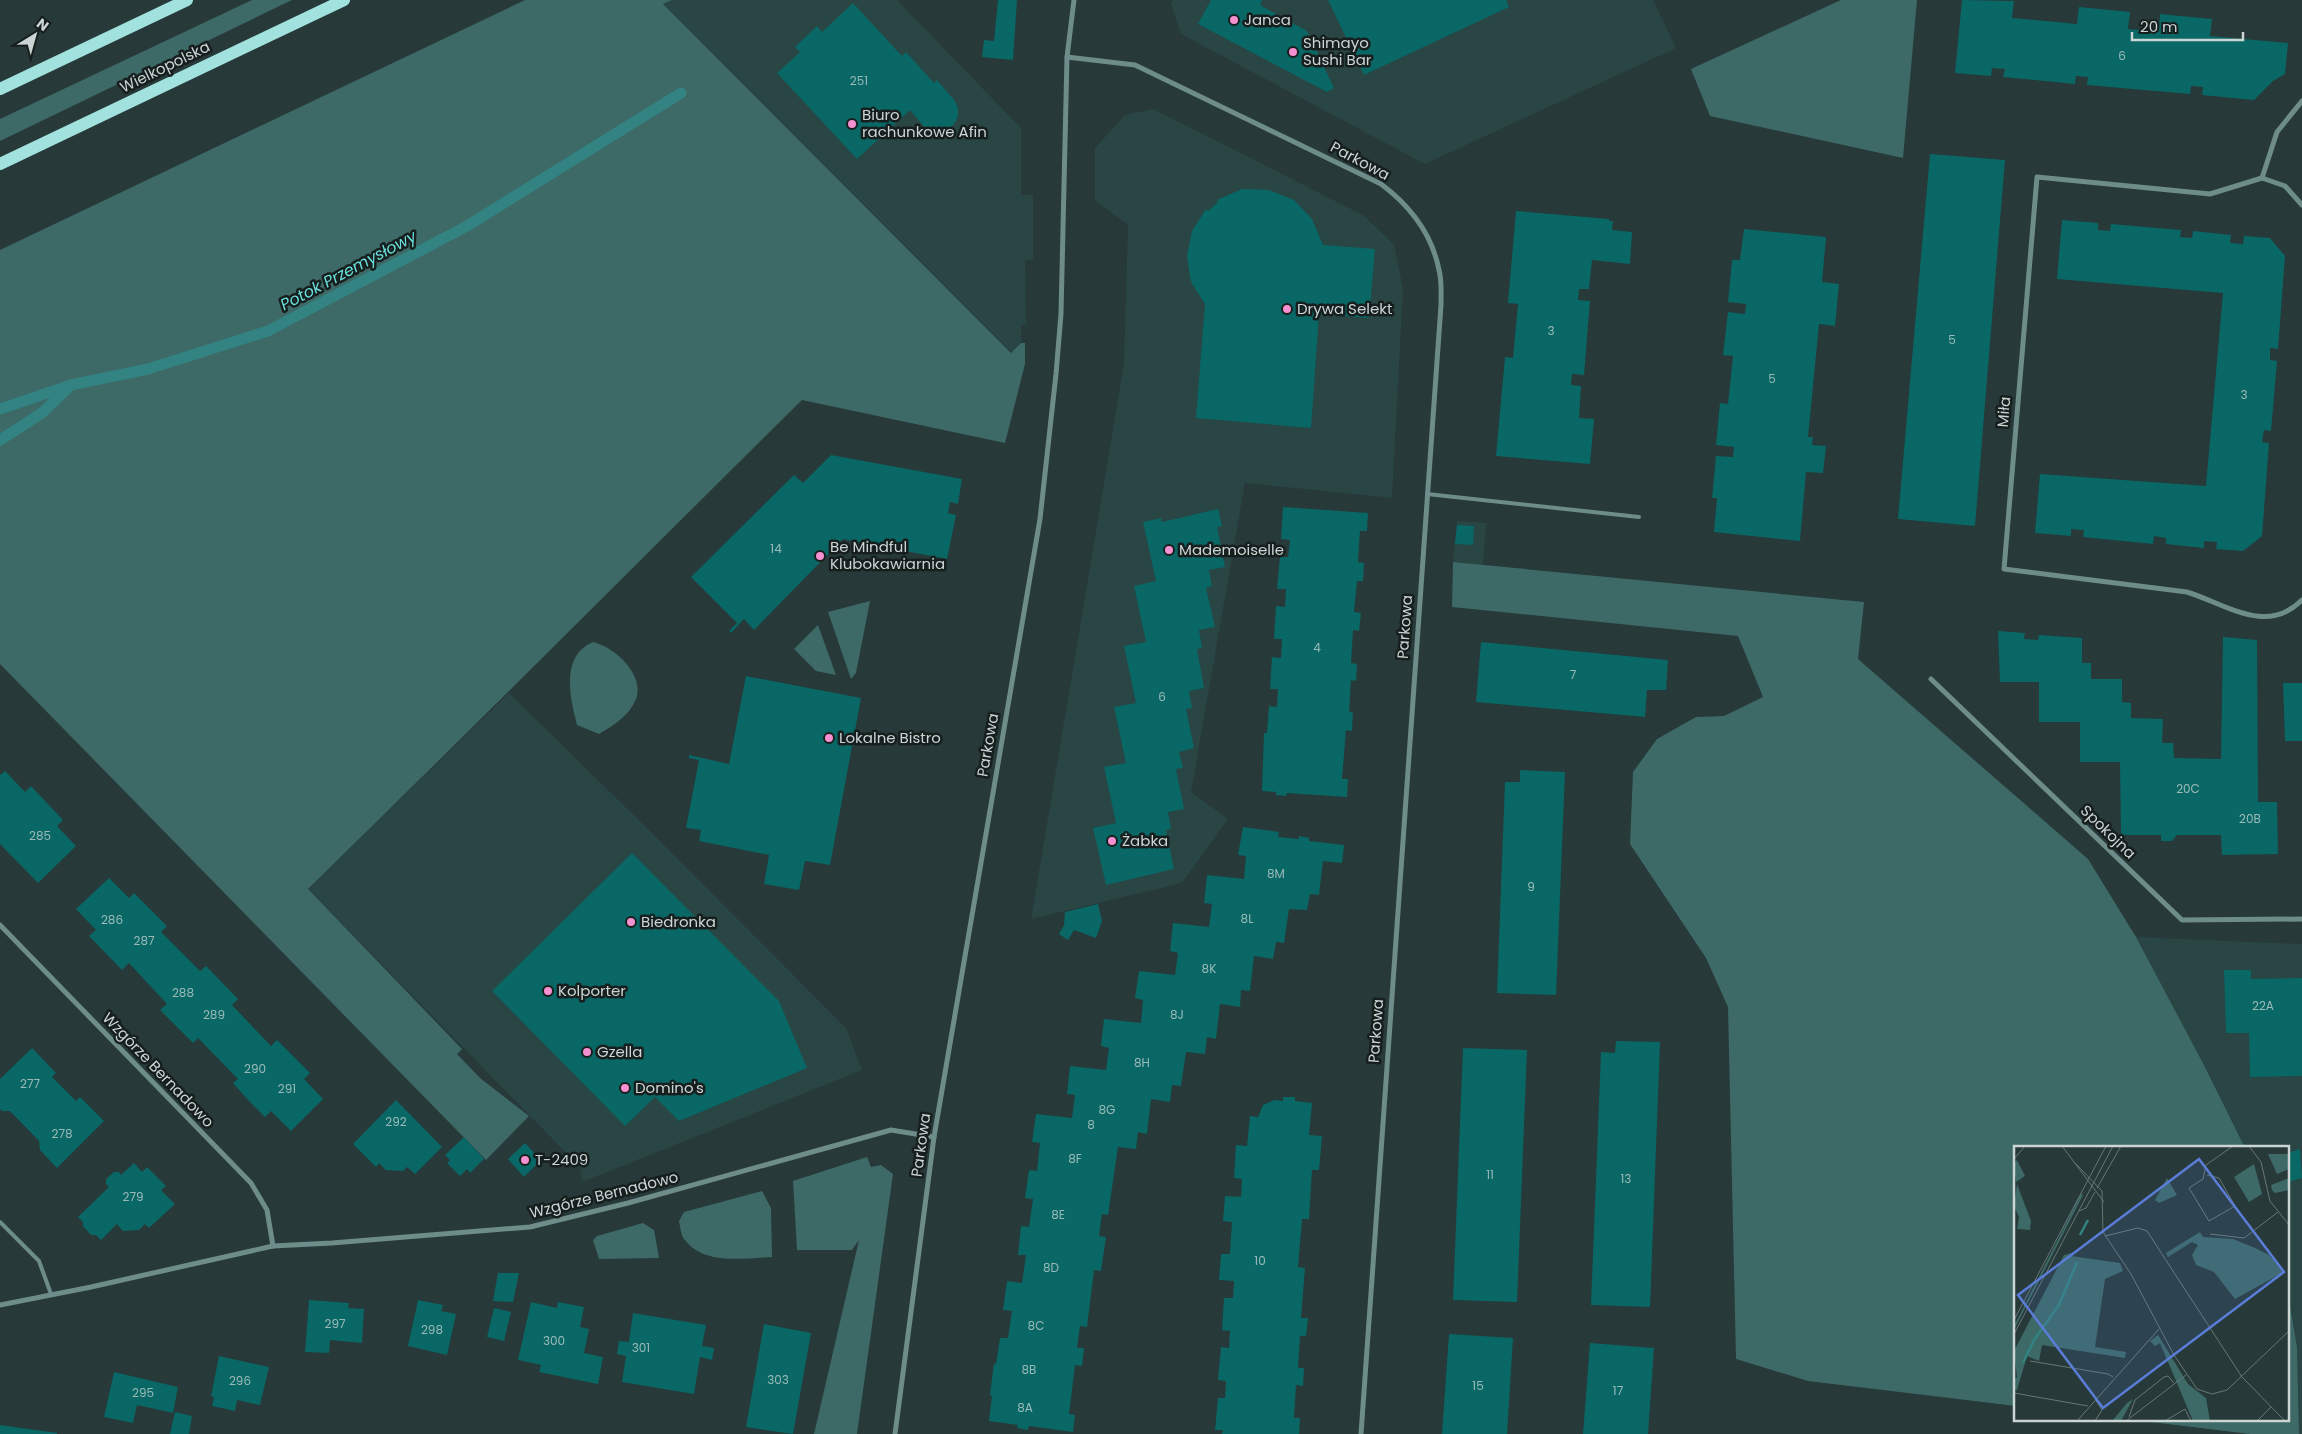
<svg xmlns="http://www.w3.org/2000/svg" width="2302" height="1434" font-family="Poppins,sans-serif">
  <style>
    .built { fill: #294544 }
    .green { fill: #3d6967 }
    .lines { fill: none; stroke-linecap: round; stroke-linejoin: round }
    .stream { stroke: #328381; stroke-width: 11 }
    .building { fill: #096765 }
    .service { stroke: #6d8c8a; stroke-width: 4 }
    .minor { stroke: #6d8c8a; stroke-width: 5 }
    .primary { stroke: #a1e2df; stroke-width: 12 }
    .poi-dot { fill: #f590d1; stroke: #171f1e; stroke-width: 2 }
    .labels { text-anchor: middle; stroke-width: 5; stroke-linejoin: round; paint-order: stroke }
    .number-label { font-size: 12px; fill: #9abab8 }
    .poi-label { font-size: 15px; fill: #cad5d4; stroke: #171f1e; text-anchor: start }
    .street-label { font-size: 15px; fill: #cad5d4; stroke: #171f1e }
    .water-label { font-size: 16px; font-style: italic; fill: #6ae1dd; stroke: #171f1e }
    .inset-river { fill: none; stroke: #328381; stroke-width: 2.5 }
    .inset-road { fill: none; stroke: #687777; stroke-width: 1 }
    .view { fill: #5a7dd7; fill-opacity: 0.15; stroke: #5a7dd7; stroke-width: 2.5 }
    .inset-edge { fill: none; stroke: #cad5d4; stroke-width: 2.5 }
  </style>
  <rect width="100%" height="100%" fill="#273939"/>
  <g class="built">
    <path d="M672 0H897L1021 128V195H1033V260H1025L1026 325H1021V343L1012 353 663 4Z"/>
    <path d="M1173 0H1653L1676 48 1425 164 1181 34 1171 4Z"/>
    <path d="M1153 109 1363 215 1394 245 1403 289 1392 498 1245 483 1191 792 1228 819 1182 883 1031 919 1124 364 1128 225 1095 200V148L1125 115Z"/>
    <path d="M1457 521 1486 523 1483 565 1453 562Z"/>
    <path d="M509 693 646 827 846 1028 862 1070 582 1182 580 1167 308 889Z"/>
    <path d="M2136 937 2302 944V1434H2299L2297 1347 2288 1294V1148H2245L2204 1065Z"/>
  </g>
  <g class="green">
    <path d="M252 0H292L0 141V119Z"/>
    <path d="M525 0H672L663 4 1011 353 1021 343H1025V364L1005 443 802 400C637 563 474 727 308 889L462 1049 457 1054 480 1078 529 1116 486 1160 0 664V250Z"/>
    <path d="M1841 0H1917L1903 158 1710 116 1691 69Z"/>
    <path d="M1453 562 1864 602 1858 659 2088 859 2136 937 2204 1065 2245 1148H2016V1406L1808 1381 1736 1359 1728 1007 1706 958 1630 844 1633 772 1657 739 1696 717 1724 716 1763 697 1738 636 1452 607Z"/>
    <path d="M870 601 856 673 851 679 828 612Z"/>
    <path d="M818 625 836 675 816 671 794 649Z"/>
    <path d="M593 642C615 647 645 675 636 699 629 716 614 725 599 734L577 725C570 698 560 656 593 642Z"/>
    <path d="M867 1157 871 1167 881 1165 893 1174 857 1434H814L859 1240 852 1250H797L793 1181Z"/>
    <path d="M762 1191 771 1208 772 1257C744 1258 704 1266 684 1239 681 1235 680 1226 679 1221L684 1212Z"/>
    <path d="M643 1223 654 1230 659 1258 599 1259 593 1240 597 1236Z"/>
    <path d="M2288 1294 2297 1347 2299 1434H2250L2135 1420H2288Z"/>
  </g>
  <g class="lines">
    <g class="stream">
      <path d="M0 409 71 385 148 369 268 331 467 226 681 93"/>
      <path d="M0 440 42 413 68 388"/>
    </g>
  </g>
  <g class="building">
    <path d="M998 0H1017L1013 60 982 57 984 40 994 41Z"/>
    <path d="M1211 0H1262L1260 5 1307 31 1334 88 1327 92 1198 24Z"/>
    <path d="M1328 0H1506L1509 7 1364 75Z"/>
    <path d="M1962 0 2014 1 2012 18 2077 24 2079 7 2130 12 2128 29 2159 32 2160 14 2212 19 2210 36 2288 43 2285 74 2273 81 2254 100 2202 95 2203 87 2191 86 2190 94 2087 85 2088 77 2076 76 2075 84 2003 77 2005 69 1992 68 1991 76 1955 73Z"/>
    <path d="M853 3 902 56 906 52 934 83 937 80 955 101 958 108V116L955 123 949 129 934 132 926 129 910 110 857 159 777 73 800 52 795 47 817 26 822 32Z"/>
    <path d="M1930 154 2005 160 1975 526 1898 519Z"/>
    <path d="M1242 189 1269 190 1294 200 1312 219 1323 245 1375 249 1369 318 1319 314 1311 428 1196 418 1205 304 1191 282 1187 256 1192 231 1206 209 1208 211 1218 202 1217 200Z"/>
    <path d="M1516 211 1609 219V221H1613L1612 230 1632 232 1630 264 1592 260 1589 289H1579L1578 300 1590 301 1584 375 1572 374 1571 385 1581 386 1579 418 1594 419 1590 464 1496 456 1505 357 1513 358 1518 304 1508 303Z"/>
    <path d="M2062 220 2098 223V230L2110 231 2111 224 2181 230 2180 237 2192 238 2193 231 2231 235 2230 243 2243 244 2244 236 2270 238 2285 256 2278 349 2270 348V360L2277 361 2271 431 2264 430 2262 442 2269 443 2262 536 2243 551 2216 549 2217 542 2204 541V548L2166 544V538L2154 536 2153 544 2083 537 2084 530 2071 529V536L2035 533 2040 474 2206 486 2223 293 2057 279Z"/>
    <path d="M1744 229 1826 237 1822 282 1839 284 1835 326 1819 324 1808 437H1813L1812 445 1826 446 1823 473 1806 472 1800 541 1714 532 1717 498H1712L1716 456 1733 457 1734 447 1716 445 1720 403 1728 404 1733 356 1723 355 1728 312 1745 314 1746 304 1728 302 1732 260H1740Z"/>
    <path d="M831 455 962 479 958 504 950 502 948 513 956 515 947 559 843 539 754 630 744 619 731 633 729 631 737 623 691 577 794 475 803 483Z"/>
    <path d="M1283 507 1368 513 1367 531H1360L1358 562 1364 563 1363 581H1357L1354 612 1361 613 1359 631 1353 630 1351 663 1357 664 1356 681 1351 680 1349 712H1353L1352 731 1346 730 1342 779H1348L1347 797 1287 793 1286 796 1276 795V792L1262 791 1264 733H1267L1269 706 1277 707 1278 689H1270L1272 657 1281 658 1282 639H1274L1276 606 1285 607 1286 589H1277L1280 557H1288L1290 540 1281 539Z"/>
    <path d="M1218 509 1222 526 1217 527 1225 567 1209 570 1212 586 1206 588 1215 627 1199 630 1202 648 1197 649 1204 688 1189 691 1192 708 1186 709 1194 748 1179 752 1183 768 1176 769 1184 809 1168 812 1171 829 1166 830 1174 869 1106 885 1093 828 1116 823 1104 767 1126 763 1114 707 1136 703 1124 646 1146 642 1134 586 1156 581 1143 522 1161 518 1162 522Z"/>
    <path d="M1457 525 1474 526 1473 545 1455 544Z"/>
    <path d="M1998 631 2025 633 2024 639 2038 640 2039 635 2082 638V663H2091V679H2122V702L2131 703V718L2163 719 2162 743H2173L2174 758 2221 759 2223 637 2257 640 2258 802H2277L2278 854 2222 855 2221 835H2177L2172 841H2161V835H2121L2120 762H2080V722H2039V682H2000Z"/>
    <path d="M1481 642 1668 660 1666 690H1647L1645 717 1476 702Z"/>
    <path d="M746 676 861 698 830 865 805 861 799 890 764 884 769 855 699 841 701 830 686 828 699 760 689 758V755L729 764Z"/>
    <path d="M2283 683H2302V741H2285Z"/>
    <path d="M1520 770 1565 772 1556 995 1497 993 1505 782H1520Z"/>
    <path d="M5 771 25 792 31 786 63 820 57 826 76 846 38 883 0 844V775Z"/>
    <path d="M1243 827 1279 832 1278 837 1299 839V836L1309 838V841L1344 845 1342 863 1323 861 1319 895 1310 894 1307 910 1289 909 1284 943 1276 942 1273 959 1254 956 1250 991 1241 990 1240 1007 1220 1004 1216 1039 1207 1037 1205 1054 1186 1052 1181 1086 1172 1085 1170 1102 1151 1099 1147 1134 1138 1132 1136 1149 1118 1147 1108 1215 1102 1214 1099 1236 1106 1237 1101 1271 1094 1270 1087 1327 1080 1326 1077 1348H1084L1082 1366 1075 1365 1069 1414 1075 1415 1073 1432 1029 1426 1028 1430 1017 1428 1018 1425 989 1421 992 1396 990 1395 994 1363 996 1364 1000 1338H1008L1012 1311 1003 1310 1007 1281 1022 1283 1026 1255H1018L1021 1226 1029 1227 1033 1199 1025 1198 1029 1170 1037 1171 1040 1143 1032 1142 1036 1114 1072 1118 1075 1095 1067 1094 1070 1066 1106 1070 1109 1048 1101 1046 1104 1019 1141 1023 1143 1000 1135 998 1139 971 1175 975 1178 953 1170 951 1173 923 1209 927 1212 904 1204 903 1207 875 1244 879 1246 856 1238 855Z"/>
    <path d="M632 853 779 1001 807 1068 679 1121 655 1097 625 1126 492 991Z"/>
    <path d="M109 878 129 898 134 893 167 926 161 932 200 971 206 966 238 999 232 1005 271 1046 277 1040 310 1073 304 1079 323 1099 291 1131 271 1111 265 1117 249 1101 233 1083 238 1079 198 1038 193 1043 160 1010 167 1004 129 963 122 970 89 936 96 930 76 909Z"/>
    <path d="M1098 904 1102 921 1096 938 1074 930 1068 940 1059 934 1064 925 1065 912Z"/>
    <path d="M2224 970H2251V979L2302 978V1076L2250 1077 2249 1033H2226Z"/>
    <path d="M1616 1041 1660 1042 1650 1307 1591 1305 1601 1052 1615 1053Z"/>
    <path d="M32 1048 56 1073 52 1077 76 1101 80 1097 104 1121 57 1168 40 1150 39 1141 10 1111H2L0 1109V1079Z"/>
    <path d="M1463 1048 1527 1050 1517 1302 1453 1300Z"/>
    <path d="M1283 1097H1295V1101L1312 1103 1309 1135 1322 1136 1319 1170H1312L1309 1219H1302L1298 1267 1305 1268 1301 1318H1308L1306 1336H1300L1298 1368H1304L1303 1386 1296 1385 1294 1418H1300L1299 1434H1222L1223 1430H1215L1218 1398H1225L1226 1381 1218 1380 1221 1347 1229 1348 1230 1331 1222 1330 1224 1298H1233L1234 1281 1219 1280 1221 1254H1230L1232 1222 1223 1221 1225 1196 1241 1197 1242 1179 1234 1178 1236 1145 1247 1146 1250 1116 1258 1117 1263 1105 1274 1100 1283 1101Z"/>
    <path d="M396 1100 442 1147 415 1174 407 1167 403 1171 386 1170 379 1163 376 1167 353 1144Z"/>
    <path d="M464 1137 484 1159 470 1173 467 1169 460 1176 447 1163 450 1160 445 1155Z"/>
    <path d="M525 1143 541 1160 524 1177 508 1159Z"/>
    <path d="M2300 1149 2302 1178 2288 1182V1153Z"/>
    <path d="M134 1163 142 1172 147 1167 166 1186 161 1190 175 1204 149 1228 145 1224 139 1230 123 1231 117 1224 101 1240 96 1235H91L83 1226V1222L78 1217 109 1187 106 1184V1179L114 1172H119L121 1175Z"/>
    <path d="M498 1273H519L513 1302 493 1301Z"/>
    <path d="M309 1300 349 1303 348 1308 364 1309 362 1343 330 1340 329 1353 305 1352Z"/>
    <path d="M418 1300 443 1305 441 1311 456 1314 447 1355 408 1346Z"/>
    <path d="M531 1302 557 1308 558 1302 584 1307 580 1327 589 1329 584 1353 603 1357 598 1384 539 1372 541 1365 518 1360Z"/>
    <path d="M494 1308 511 1312 504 1341 487 1337Z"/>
    <path d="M633 1313 706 1325 702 1346 714 1348 712 1360 700 1357 694 1394 622 1382 626 1356 617 1354 619 1341 629 1342Z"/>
    <path d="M764 1324 811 1333 793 1434 746 1427Z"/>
    <path d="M1449 1334 1513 1338 1507 1434H1442Z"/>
    <path d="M1590 1343 1654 1348 1648 1434H1583Z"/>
    <path d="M219 1356 269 1367 260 1405 237 1400 235 1411 212 1406 214 1397 211 1396Z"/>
    <path d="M114 1372 178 1387 173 1413 137 1405 133 1423 104 1417Z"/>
    <path d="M175 1412 192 1416 189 1434H170Z"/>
    <path d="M0 1425 57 1433V1434H0Z"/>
  </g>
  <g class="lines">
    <g class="service">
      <path d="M1427 494 1639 517"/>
      <path d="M0 1222 39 1261 51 1294"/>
    </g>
    <g class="minor">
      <path d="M1067 57 1135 65 1381 184C1409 205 1432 234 1439 270 1442 281 1441 294 1441 305L1361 1434"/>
      <path d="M2262 178 2277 132 2302 101"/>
      <path d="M2302 205 2285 186 2262 178 2210 194 2037 177 2004 569 2187 592C2226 604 2266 636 2302 600"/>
      <path d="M1931 679 2182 920 2302 919"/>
      <path d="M0 925 251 1183 267 1210 273 1246"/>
      <path d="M0 1305 91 1287 273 1246 332 1243 530 1227 628 1203 891 1130 934 1137"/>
      <path d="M895 1434 934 1137 1040 519 1056 374 1061 314 1067 57 1074 0"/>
    </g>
    <g class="primary">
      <path d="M0 89 187 0"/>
      <path d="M0 164 344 0"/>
    </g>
  </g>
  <g class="poi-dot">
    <circle cx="1234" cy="20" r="5"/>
    <circle cx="1293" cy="52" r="5"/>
    <circle cx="852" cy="124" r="5"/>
    <circle cx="1287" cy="309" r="5"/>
    <circle cx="1169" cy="550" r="5"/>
    <circle cx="820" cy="556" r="5"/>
    <circle cx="829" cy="738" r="5"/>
    <circle cx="1112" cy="841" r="5"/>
    <circle cx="631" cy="922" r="5"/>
    <circle cx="548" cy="991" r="5"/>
    <circle cx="587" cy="1052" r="5"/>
    <circle cx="625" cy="1088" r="5"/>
    <circle cx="525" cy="1160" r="5"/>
  </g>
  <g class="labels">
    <g class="number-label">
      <text x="2122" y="60">6</text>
      <text x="859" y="85">251</text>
      <text x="1551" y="335">3</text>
      <text x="1952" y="344">5</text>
      <text x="1772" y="383">5</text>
      <text x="2244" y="399">3</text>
      <text x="776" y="553">14</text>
      <text x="1317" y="652">4</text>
      <text x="1573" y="679">7</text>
      <text x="1162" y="701">6</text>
      <text x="2188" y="793">20C</text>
      <text x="2250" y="823">20B</text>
      <text x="40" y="840">285</text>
      <text x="1276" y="878">8M</text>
      <text x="1531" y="891">9</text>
      <text x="1247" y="923">8L</text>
      <text x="112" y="924">286</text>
      <text x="144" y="945">287</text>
      <text x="1209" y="973">8K</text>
      <text x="183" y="997">288</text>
      <text x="2263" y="1010">22A</text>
      <text x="214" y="1019">289</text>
      <text x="1177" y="1019">8J</text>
      <text x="1142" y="1067">8H</text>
      <text x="255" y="1073">290</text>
      <text x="30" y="1088">277</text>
      <text x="287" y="1093">291</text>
      <text x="1107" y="1114">8G</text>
      <text x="396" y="1126">292</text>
      <text x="1091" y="1129">8</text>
      <text x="62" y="1138">278</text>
      <text x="1075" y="1163">8F</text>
      <text x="1490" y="1179">11</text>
      <text x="1626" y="1183">13</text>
      <text x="133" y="1201">279</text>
      <text x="1058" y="1219">8E</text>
      <text x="1260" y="1265">10</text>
      <text x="1051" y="1272">8D</text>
      <text x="335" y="1328">297</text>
      <text x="1036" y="1330">8C</text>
      <text x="432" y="1334">298</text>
      <text x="554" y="1345">300</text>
      <text x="641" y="1352">301</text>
      <text x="1029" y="1374">8B</text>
      <text x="778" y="1384">303</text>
      <text x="240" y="1385">296</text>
      <text x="1478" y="1390">15</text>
      <text x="1618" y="1395">17</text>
      <text x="143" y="1397">295</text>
      <text x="1025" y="1412">8A</text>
    </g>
    <g class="poi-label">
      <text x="1244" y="25">Janca</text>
      <text x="1303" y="48">Shimayo<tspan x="1303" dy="17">Sushi Bar</tspan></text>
      <text x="862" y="120">Biuro<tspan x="862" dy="17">rachunkowe Afin</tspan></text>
      <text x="1297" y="314">Drywa Selekt</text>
      <text x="830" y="552">Be Mindful<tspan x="830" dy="17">Klubokawiarnia</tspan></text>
      <text x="1179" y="555">Mademoiselle</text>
      <text x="839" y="743">Lokalne Bistro</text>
      <text x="1122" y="846">Żabka</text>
      <text x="641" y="927">Biedronka</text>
      <text x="558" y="996">Kolporter</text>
      <text x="597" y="1057">Gzella</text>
      <text x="635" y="1093">Domino's</text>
      <text x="535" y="1165">T-2409</text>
    </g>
    <g class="street-label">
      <text transform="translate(165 67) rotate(-26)" y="5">Wielkopolska</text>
      <text transform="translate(1360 161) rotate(28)" y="5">Parkowa</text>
      <text transform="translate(2004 412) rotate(-85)" y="5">Miła</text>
      <text transform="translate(1405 627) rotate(-86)" y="5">Parkowa</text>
      <text transform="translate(988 745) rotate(-80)" y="5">Parkowa</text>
      <text transform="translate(2108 832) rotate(44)" y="5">Spokojna</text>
      <text transform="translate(1376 1031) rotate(-86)" y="5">Parkowa</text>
      <text transform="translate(158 1070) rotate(46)" y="5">Wzgórze Bernadowo</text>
      <text transform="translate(921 1145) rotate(-82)" y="5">Parkowa</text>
      <text transform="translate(604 1195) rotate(-14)" y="5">Wzgórze Bernadowo</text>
    </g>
    <g class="water-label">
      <text transform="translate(348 270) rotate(-28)" y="6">Potok Przemysłowy</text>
    </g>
  </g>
  <g transform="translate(2014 1146)">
    <rect width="275" height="275" fill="#273939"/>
    <path d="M254 8H275V23L263 28ZM3 14 11 30 2 36 0 17ZM240 18 248 48 235 56 220 31ZM153 32 163 49 145 57 141 54ZM275 32V44L261 47 258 44 257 39ZM3 38 17 75 16 84 3 83 5 71 0 60ZM67 48 69 49 0 184V180ZM186 86 189 91 219 93 241 102 255 109 270 126 221 153 200 126 182 119 178 109 184 99 178 96 154 111 152 107ZM58 107 57 110 106 117 109 125 91 133 81 201 112 206 111 212 28 199 25 215 13 210 3 244H0V233L3 231 0 205 50 109ZM144 189 174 238 192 252 196 275H179L146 197 141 200 136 195ZM119 253 107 275 99 274 113 257Z" fill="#3d6967"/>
    <path class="inset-river" d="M66 89 74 74M9 217 20 194 45 159 63 116"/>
    <path class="inset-road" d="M48 0 90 56M235 0 247 16 256 55 275 79M0 13 11 0M61 17 88 45 89 86 117 128 160 209 183 243 198 248 213 244 275 185M193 29 205 32 221 60 195 75 175 42 189 33 192 19 219 0M83 42 107 0M65 65 72 62 81 46M196 88 230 92 264 66M91 90 124 82 133 85 228 231 271 275M0 174 92 0M0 188 99 0M16 215 94 228 99 231M0 247 74 260M81 253 88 264 81 275M115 271 121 254 150 231 154 230 160 237M63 275 145 183M112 275 172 229M151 275 171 263 177 275M243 275 257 261"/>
    <path class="view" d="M185 13 270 126 89 262 4 149Z"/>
    <rect width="275" height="275" class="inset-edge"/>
  </g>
  <g transform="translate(35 35) rotate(37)" stroke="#171f1e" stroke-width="4" paint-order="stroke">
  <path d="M0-4L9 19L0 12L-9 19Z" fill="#cad5d4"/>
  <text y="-8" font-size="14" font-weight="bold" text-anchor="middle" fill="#cad5d4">N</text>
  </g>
  <path d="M2132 32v8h111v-8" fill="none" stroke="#cad5d4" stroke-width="2.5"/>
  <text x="2140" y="32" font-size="15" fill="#cad5d4" stroke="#171f1e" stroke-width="4" paint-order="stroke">20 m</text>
</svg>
